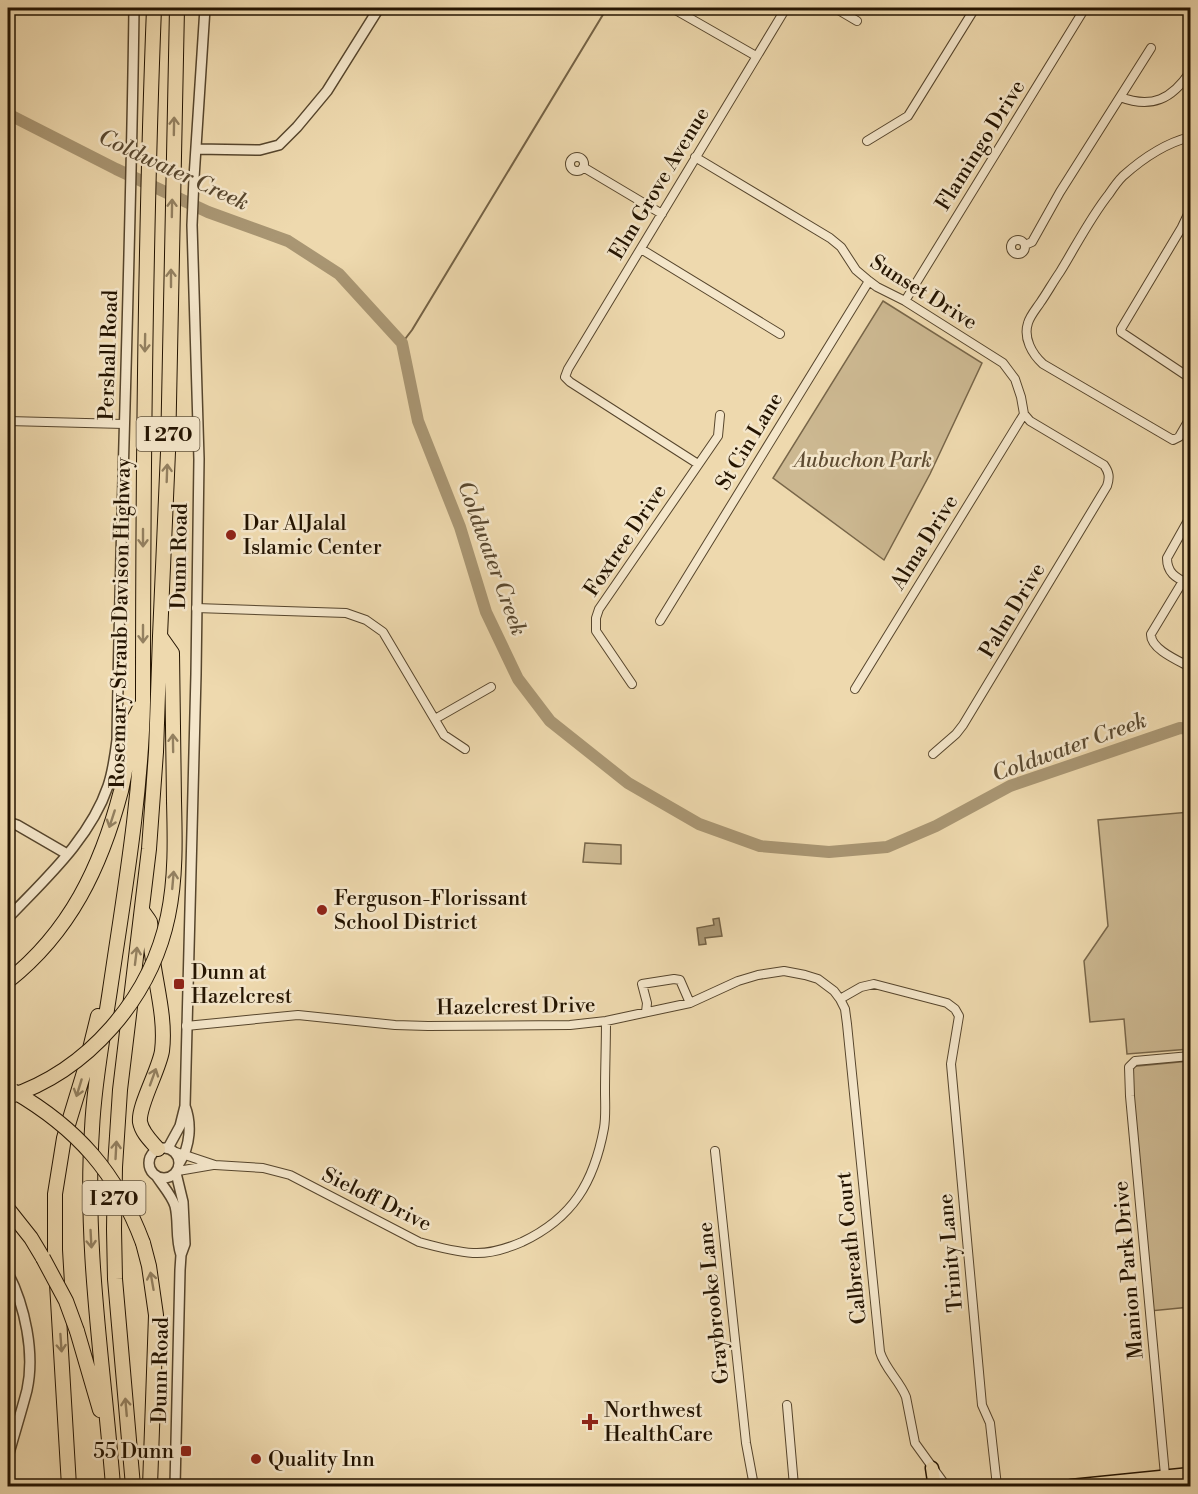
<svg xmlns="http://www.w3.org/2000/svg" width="1198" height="1494" viewBox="0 0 1198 1494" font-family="'Libre Bodoni',serif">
<rect width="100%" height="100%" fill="#eed9ae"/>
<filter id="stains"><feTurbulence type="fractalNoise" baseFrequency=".00333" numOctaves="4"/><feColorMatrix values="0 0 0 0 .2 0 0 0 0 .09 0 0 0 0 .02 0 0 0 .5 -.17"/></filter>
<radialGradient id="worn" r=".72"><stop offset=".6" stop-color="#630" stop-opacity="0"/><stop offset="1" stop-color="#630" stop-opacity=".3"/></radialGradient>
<path fill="#ccb891" stroke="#786649" stroke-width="1.5" d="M883 301 982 363 930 474 884 560 773 478Z
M1190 812V1049L1127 1054 1124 1019 1090 1022 1084 961 1108 926 1098 820Z
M585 843 621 845V864L583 862Z
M1190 1061V1307L1150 1311 1127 1067Z"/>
<path fill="#a99673" stroke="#746245" stroke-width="1.5" d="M719 918 722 936 705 938 706 944 699 945 697 928 714 925 713 919Z"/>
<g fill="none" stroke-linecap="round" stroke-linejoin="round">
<path stroke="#746245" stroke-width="2" d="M402 343 412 330 607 8"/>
<path stroke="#a99673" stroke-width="12" d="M8 114 116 169 208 212 288 241 339 274 402 343 418 421 460 527 486 612 518 679 550 721 628 783 699 824 760 846 829 852 887 847 936 826 1010 786 1180 728 1190 729"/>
<g stroke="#56452c" stroke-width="10">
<path id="minor" d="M672 8 756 56
M835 8 857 21
M1120 97C1152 109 1172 99 1190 72
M1190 137C1166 143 1142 159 1123 176 1118 181 1113 188 1109 194 1090 218 1076 246 1060 272 1053 282 1047 293 1040 303 1036 309 1030 316 1028 323 1023 338 1032 354 1043 364L1173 440 1179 437 1190 418
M867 141 908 116 975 8
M570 164a7 7 0 1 1 14 0a7 7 0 1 1-14 0Z
M695 157 830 238 841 247 856 270 869 281 877 287 905 301 1003 363 1015 379 1021 397 1024 414 1030 421 1104 465C1109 472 1110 477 1107 486L963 725 956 734 933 754
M583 167 662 214
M1182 227 1190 210
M1190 232 1182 227 1121 329V332L1190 378
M1011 247a7 7 0 1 1 14 0a7 7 0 1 1-14 0Z
M1025 245 1032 242 1060 192 1151 48
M641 249 780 334
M905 301 1085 8
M8 421 124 424
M698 464 570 382 565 377 568 369 786 8
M1190 517 1167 558C1167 574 1177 578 1190 585
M1183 581 1151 634C1150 649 1179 661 1190 667
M196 608 346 613 366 620 383 632 444 735 465 749
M660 621 869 281
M632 684 596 631V618L599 609 718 436 720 415
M855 689 1024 414
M435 719 491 687
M840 999 861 987 874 984 947 1003 955 1009 959 1016 951 1064 982 1405 990 1423 997 1486
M646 1012 647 1003 642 984 674 979 680 980 690 1003
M186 1026 298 1015 395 1025 428 1026 570 1025 606 1021 690 1003 738 981 758 975 784 971 805 975 818 979 834 991 840 999 845 1009 847 1024 880 1352C885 1369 900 1381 906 1397L915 1443 946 1486
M715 1151 746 1443 754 1486
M176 1152 215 1165 263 1168 290 1175 419 1242C437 1247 455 1252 473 1253 489 1254 508 1248 522 1242 573 1218 594 1182 604 1128 606 1116 605 1103 605 1091 605 1068 606 1045 606 1021
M178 1171 213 1165
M787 1405 794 1486
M1166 1486 1130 1096 1129 1067 1135 1061 1190 1056"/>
</g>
<g stroke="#56452c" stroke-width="12">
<path id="tertiary" d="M196 149 260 150 279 145 297 127 327 91 379 8
M8 822 17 825 67 854
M8 918C45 879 90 839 108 786 113 771 115 756 117 740 121 496 131 252 134 8
M149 1163a15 15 0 1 1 30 0a15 15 0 1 1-30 0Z
M168 1148 180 1126 185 1106 196 674 199 459 192 225 194 178 205 8
M180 1162C190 1146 192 1124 185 1106
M157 1177C163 1186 172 1196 175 1206 179 1222 175 1238 181 1255
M8 1273C25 1306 35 1353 27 1390 21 1413 14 1435 8 1457
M175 1486 180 1270 181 1255 185 1244 183 1202 176 1173"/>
</g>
<g stroke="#241401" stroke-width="15">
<path id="primary" d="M932 1468 934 1481 933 1486
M1071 1486 1190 1474"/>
</g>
<g stroke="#241401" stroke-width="16">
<path id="motorway" d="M160 636 172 653 174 801
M142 910C144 914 148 918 150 922 152 932 150 944 152 954 156 986 166 1019 162 1051 159 1070 138 1106 140 1122 142 1133 151 1141 158 1149
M8 981C70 932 101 867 121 791 124 777 127 761 129 746 130 739 130 731 132 723 134 718 138 712 140 707
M8 1209 31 1238 43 1258
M143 1243 149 1266 156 1315 150 1486
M77 1331 100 1410
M69 1486 55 1250V1194L64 1138 85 1069 98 1016
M113 1486C104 1368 84 1249 92 1129 94 1083 103 1037 110 990 124 894 141 799 143 702 143 471 145 239 154 8
M133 1486 115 1279 114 1229 115 1167 120 1090 149 849 156 752 160 636 168 452 177 8"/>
</g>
<use href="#minor" stroke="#f4e6ca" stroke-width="8"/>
<use href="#tertiary" stroke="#f4e6ca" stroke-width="9"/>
<use href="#primary" stroke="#eed9ae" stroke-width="12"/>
<use href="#motorway" stroke="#eed9ae" stroke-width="14"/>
<g stroke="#241401" stroke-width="16" stroke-linecap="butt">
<path id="motorway-bridge" d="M13 1091C77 1128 117 1173 143 1243
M8 1097C88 1071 151 998 168 916 176 878 175 839 174 801
M43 1258 66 1301 77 1331"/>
</g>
<use href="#motorway-bridge" stroke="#eed9ae" stroke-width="14"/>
</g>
<defs><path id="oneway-shaft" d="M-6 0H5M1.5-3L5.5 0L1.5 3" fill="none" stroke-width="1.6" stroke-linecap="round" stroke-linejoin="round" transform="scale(1.5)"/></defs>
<g stroke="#938060">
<use href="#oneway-shaft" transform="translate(174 126) rotate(-89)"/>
<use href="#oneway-shaft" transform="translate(172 208) rotate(-89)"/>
<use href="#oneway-shaft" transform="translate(171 278) rotate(-90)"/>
<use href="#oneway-shaft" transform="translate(145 343) rotate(91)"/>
<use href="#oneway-shaft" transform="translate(167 473) rotate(-88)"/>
<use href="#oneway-shaft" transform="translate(143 538) rotate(90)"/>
<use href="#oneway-shaft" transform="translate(143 634) rotate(90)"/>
<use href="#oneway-shaft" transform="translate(173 743) rotate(-91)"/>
<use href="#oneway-shaft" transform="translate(112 819) rotate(108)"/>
<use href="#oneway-shaft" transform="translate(173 880) rotate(-85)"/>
<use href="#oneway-shaft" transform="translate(136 956) rotate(-83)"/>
<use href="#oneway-shaft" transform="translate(153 1077) rotate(-70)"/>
<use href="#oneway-shaft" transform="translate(79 1088) rotate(107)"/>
<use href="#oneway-shaft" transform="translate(116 1150) rotate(-87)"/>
<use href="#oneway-shaft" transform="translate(91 1239) rotate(87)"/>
<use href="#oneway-shaft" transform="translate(152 1281) rotate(-100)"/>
<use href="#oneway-shaft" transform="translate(61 1343) rotate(86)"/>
<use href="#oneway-shaft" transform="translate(126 1407) rotate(-95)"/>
</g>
<g fill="#8f2418" stroke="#f4e6ca" stroke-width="2">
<circle cx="231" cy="535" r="6"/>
<circle cx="322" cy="910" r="6"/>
<rect x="173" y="978" width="12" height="12" rx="3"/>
<path d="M587 1413h6v6h6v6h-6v6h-6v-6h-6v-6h6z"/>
<rect x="180" y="1445" width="12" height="12" rx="3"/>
<circle cx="256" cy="1459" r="6"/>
</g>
<g text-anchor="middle" stroke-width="5" stroke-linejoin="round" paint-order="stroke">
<g fill="#f4e6ca" stroke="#62533d" stroke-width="1.5">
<rect x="136.5" y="417" width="63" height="34" rx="4.5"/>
<rect x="82.5" y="1181" width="63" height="34" rx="4.5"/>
</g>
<g font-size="20" font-weight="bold" fill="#241401">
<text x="168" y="441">I 270</text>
<text x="114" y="1205">I 270</text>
</g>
<g font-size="21" fill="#241401" stroke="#f4e6ca">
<text transform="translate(980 145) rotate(-58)" y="7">Flamingo Drive</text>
<text transform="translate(659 183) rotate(-59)" y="7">Elm Grove Avenue</text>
<text transform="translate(924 292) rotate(32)" y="7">Sunset Drive</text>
<text transform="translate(108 355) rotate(-88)" y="7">Pershall Road</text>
<text transform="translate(749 441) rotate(-59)" y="7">St Cin Lane</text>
<text transform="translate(625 540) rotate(-56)" y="7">Foxtree Drive</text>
<text transform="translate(924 542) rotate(-58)" y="7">Alma Drive</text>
<text transform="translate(179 556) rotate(-89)" y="7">Dunn Road</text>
<text transform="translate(1012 610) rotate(-59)" y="7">Palm Drive</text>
<text transform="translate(120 623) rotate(-89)" y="7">Rosemary Straub Davison Highway</text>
<text transform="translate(516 1006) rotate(-1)" y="7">Hazelcrest Drive</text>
<text transform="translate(377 1199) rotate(26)" y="7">Sieloff Drive</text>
<text transform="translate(851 1248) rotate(-96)" y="7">Calbreath Court</text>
<text transform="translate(950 1253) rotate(-95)" y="7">Trinity Lane</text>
<text transform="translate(1128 1270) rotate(-95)" y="7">Manion Park Drive</text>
<text transform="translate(713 1303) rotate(-96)" y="7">Graybrooke Lane</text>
<text transform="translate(160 1370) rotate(-89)" y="7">Dunn Road</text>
</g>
<g font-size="21" font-style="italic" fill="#5f4d33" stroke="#f4e6ca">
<text x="863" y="467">Aubuchon Park</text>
</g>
<g font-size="21" fill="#241401" stroke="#f4e6ca" text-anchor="start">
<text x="243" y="530">Dar AlJalal<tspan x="243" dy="24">Islamic Center</tspan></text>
<text x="334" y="905">Ferguson-Florissant<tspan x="334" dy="24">School District</tspan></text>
<text x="191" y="979">Dunn at<tspan x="191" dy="24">Hazelcrest</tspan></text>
<text x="604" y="1417">Northwest<tspan x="604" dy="24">HealthCare</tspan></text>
<text x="174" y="1458" text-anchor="end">55 Dunn</text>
<text x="268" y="1466">Quality Inn</text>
</g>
<g font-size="22" font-style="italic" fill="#59482f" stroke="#f4e6ca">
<text transform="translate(174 169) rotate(25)" y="8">Coldwater Creek</text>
<text transform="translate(493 558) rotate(70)" y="8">Coldwater Creek</text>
<text transform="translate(1069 746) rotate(-20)" y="8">Coldwater Creek</text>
</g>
</g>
<rect width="1198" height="1494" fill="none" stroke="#eed9ae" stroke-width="30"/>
<rect x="9" y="9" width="1180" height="1476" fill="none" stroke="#241401" stroke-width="3"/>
<rect x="15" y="15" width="1168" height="1464" fill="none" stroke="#241401" stroke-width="1.5"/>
<rect width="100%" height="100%" filter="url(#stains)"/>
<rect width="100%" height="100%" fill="url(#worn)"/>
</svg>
